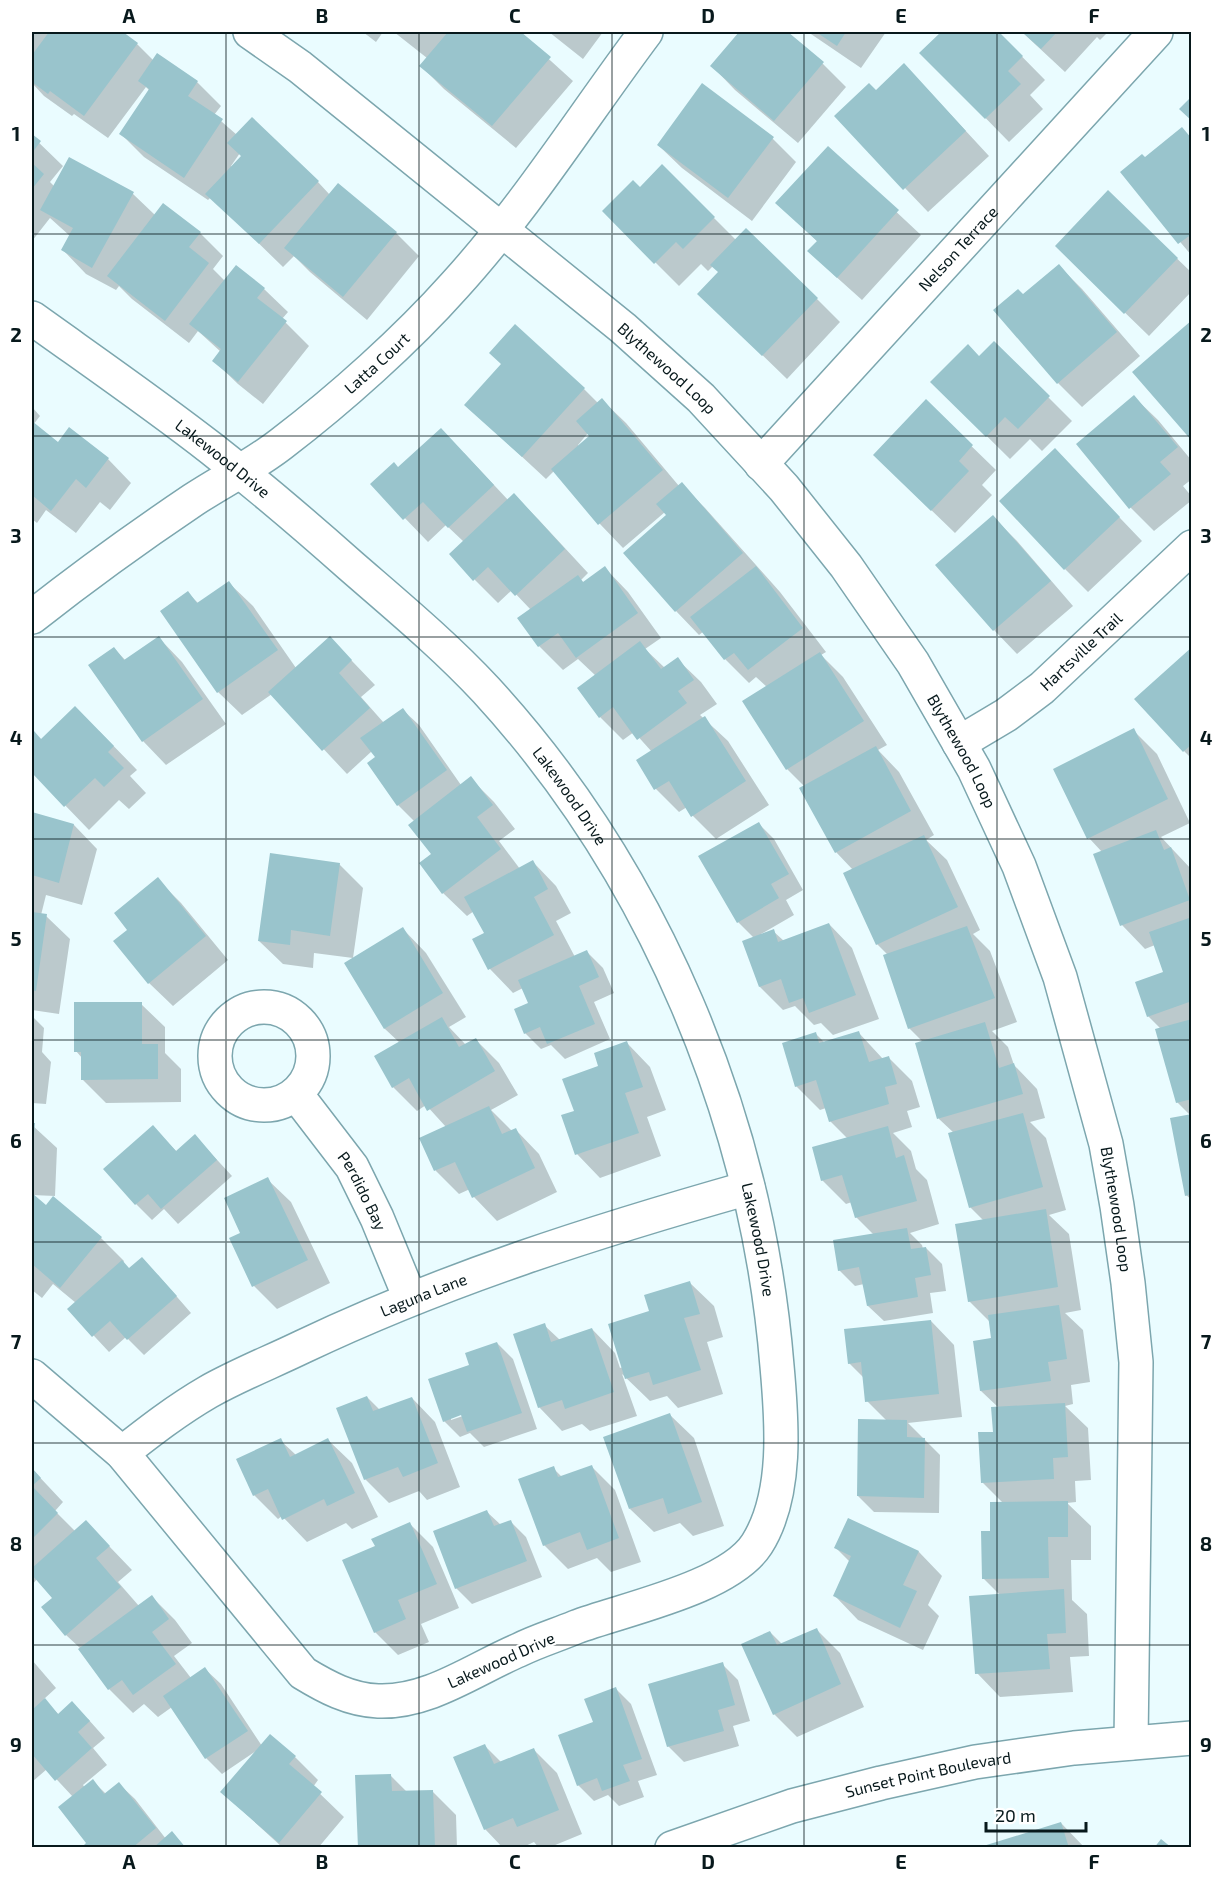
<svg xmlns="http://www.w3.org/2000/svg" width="1223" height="1879" viewBox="0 0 1223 1879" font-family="'Exo 2',sans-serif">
<rect width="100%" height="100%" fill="#eafcff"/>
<path fill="#0003" fill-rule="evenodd" d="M32 32H90L93 33 94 32H120L137 44 153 60 197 82 221 106 214 115 237 135 318 182 330 195 396 233 419 256 367 320 310 272 294 256 283 267 211 197 208 200 144 157 121 134 150 91 146 87 108 138 74 114 72 116 44 96 32 83ZM240 153 243 156 232 167 231 166Z
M363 32H383L376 42Z
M394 32H519L573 81 516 148 444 89 421 66 427 58Z
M549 32H603L583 59Z
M741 32H785L823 64 846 87 798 143 735 90 712 66Z
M808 32H886L861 68Z
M943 32H998L1045 80 1030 95 1043 109 1009 142 922 53Z
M1022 32H1108L1100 40 1097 37 1065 72Z
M927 89 989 156 928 212 837 117 876 92Z
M32 136 63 166 50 182 55 187 70 159 133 194 155 215 200 233 223 256 213 269 225 281 236 267 264 289 288 312 282 319 309 346 263 404 238 384 214 361 221 352 198 331 189 343 132 299 119 286 116 290 86 274 63 250 70 236 50 218 32 241Z
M772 138 796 162 752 221 682 168 658 145Z
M1192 139V256L1122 173 1145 159Z
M828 148 921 235 862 300 833 274 818 242 801 226Z
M662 166 736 240 817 299 840 322 787 379 723 317 720 273 713 266 708 271 701 264 679 286 604 211 640 189Z
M1108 192 1192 273V291L1149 336 1080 269Z
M1059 266 1082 289 1140 356 1082 407 1058 383 995 310 1023 296Z
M994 343 1072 421 1042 451 1030 439 1010 459 932 382 979 358Z
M584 389 598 403 602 400 626 423 679 486 681 484 705 508 780 592 826 652 821 655 843 677 887 745 878 750 899 772 934 835 926 840 947 860 980 930 973 934 990 951 1017 1022 992 1031 1008 1047 1014 1065 1037 1089 1045 1118 1030 1122 1046 1138 1066 1210 1049 1215 1069 1234 1081 1310 1065 1313 1083 1330 1090 1382 1071 1385 1073 1404 1065 1406 1088 1428 1091 1480 1075 1481 1076 1502 1067 1503 1091 1526V1560H1071L1072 1600 1087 1614 1089 1656 1070 1657 1073 1692 1000 1697 977 1673 1000 1595 983 1578 992 1532 1003 1503 983 1483 999 1408 981 1391 993 1340 990 1322 969 1301 984 1221 970 1207 954 1133 939 1119 917 1044 923 1042 909 1028 888 955 877 944 853 870 836 852 801 789 805 787 787 769 744 702 767 687 756 677 749 683 725 659 704 631 699 635 676 611 625 553 668 516 665 512 623 548 600 524 554 471 546 479 466 405ZM588 433 591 437 579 447 578 445Z
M1134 397 1158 420 1192 461V479L1183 486 1192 497V500L1154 531 1131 508 1078 445Z
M926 402 996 470 982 485 992 495 955 533 898 478Z
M32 407 40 416 33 425 58 444 70 429 108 459 131 483 110 510 100 502 76 533 46 510 37 523 32 519Z
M464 453 509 501 514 495 538 519 588 573 581 580 584 583 605 568 628 592 661 638 645 649 665 668 677 659 701 682 717 704 700 715 728 741 769 805 716 839 693 816 687 807 679 812 656 789 652 752 634 732 623 740 600 717 596 676 578 659 563 670 539 646 531 610 512 590 498 603 475 580 464 542 446 525 428 542 372 484 399 469Z
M1078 474 1142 541 1088 592 1065 569Z
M993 517 1017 541 1073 606 1017 654 994 630 938 565Z
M229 583 253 606 296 668 330 638 375 685 361 697 384 723 403 710 419 725 461 785 470 778 494 802 515 829 499 841 520 869 533 862 556 886 571 913 556 921 575 957 587 952 603 968 614 993 594 1002 610 1039 565 1059 551 1045 541 1049 525 1033 530 1004 523 988 513 993 490 969 474 940 486 933 474 911 467 916 443 893 421 864 433 855 415 822 398 805 369 764 377 758 372 751 347 774 272 694 242 715 218 692 188 593 199 604Z
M159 638 182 662 226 724 166 765 143 741 114 648 126 661Z
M1192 649V759L1184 751Z
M1133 730 1157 754 1190 823 1161 837 1192 870V1200L1186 1195 1191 1116 1177 1102 1161 1029 1148 1016 1165 973 1155 945 1145 949 1122 925 1102 852 1089 838Z
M99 731 137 770 130 776 146 793 129 809 119 800 89 830 32 771V735L34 733 42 740Z
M32 814 74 825 97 849 82 905 46 895 41 915 46 916 70 939 59 1014 32 1010Z
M759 824 774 839 803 890 786 900 794 915 761 934 762 935 773 931 784 941 829 924 852 948 879 1019 833 1035 821 1023 814 1025 795 1006 783 1010 760 987 754 938 738 922Z
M339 864 363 888 353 958 314 953 313 968 283 964 259 941Z
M157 879 181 903 228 960 173 1006 149 983 130 930Z
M403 929 426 953 466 1017 449 1027 466 1045 476 1040 499 1063 518 1095 491 1110 513 1132 516 1130 539 1154 557 1192 497 1221 474 1197 470 1189 459 1194 436 1171 421 1139 446 1127 426 1105 417 1111 393 1087 400 1043 385 1029 346 964Z
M141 1004 165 1027V1053L181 1069V1102L106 1103 82 1079V1058L76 1051Z
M32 1016 44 1028 42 1052 51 1062 46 1104 32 1103Z
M859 1033 883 1059 889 1058 912 1081 920 1107 907 1111 912 1127 893 1133 911 1151 916 1169 927 1180 939 1224 910 1233 922 1245 923 1249 926 1248 942 1264 946 1291 930 1293 933 1313 884 1321 868 1306 864 1284 855 1286 839 1270 874 1235 856 1217 852 1202 846 1204 822 1180 848 1139 830 1121 826 1108 820 1110 796 1086 816 1034 825 1043Z
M627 1043 650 1067 666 1110 647 1117 661 1156 600 1178 577 1154 576 1112 600 1067Z
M32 1125 57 1148 55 1196 32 1195Z
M153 1127 177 1152 195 1136 232 1176 178 1224 164 1209 152 1220 136 1204Z
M267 1179 291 1202 330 1283 277 1309 254 1286 242 1234Z
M32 1195 47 1207 101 1238 124 1261 123 1263 130 1270 158 1275 191 1313 144 1355 126 1337 109 1352 69 1309 76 1303 53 1284 42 1298 32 1290Z
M690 1283 714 1306 723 1337 707 1342 723 1394 678 1408 667 1396 650 1401 622 1374 637 1416 590 1431 582 1424 562 1431 539 1407 544 1325 560 1340 592 1329 615 1353 620 1368 623 1367 651 1312Z
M931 1321 954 1345 962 1417 908 1423 940 1455 939 1513 874 1512 858 1496 887 1421 867 1401 864 1378 849 1363Z
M497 1343 513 1359 537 1429 484 1447 470 1433 460 1437 444 1421ZM468 1411 469 1414 451 1420V1417Z
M367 1397 380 1410 412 1398 435 1422 460 1487 427 1500 419 1491 389 1503 365 1479Z
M670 1415 694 1438 724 1526 693 1536 680 1523 654 1532 630 1509Z
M280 1440 296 1455 328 1440 352 1463 378 1517 352 1529 346 1523 307 1542 282 1516 278 1519 254 1495Z
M592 1467 615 1490 641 1562 611 1572 597 1558 568 1569 544 1545 553 1468 562 1477Z
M32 1469 63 1502 55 1511 75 1531 86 1522 132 1570 118 1582 139 1606 152 1597 175 1620 192 1643 174 1656 191 1678 205 1669 221 1684 262 1746 295 1757 318 1780 313 1787 344 1817 318 1848H283L222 1792 256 1751 222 1774 206 1758 172 1707 158 1717 144 1704 133 1713 109 1689 80 1648 66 1635 54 1598 37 1579 32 1585Z
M487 1512 501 1525 511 1522 526 1537 542 1577 472 1604 456 1588Z
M849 1520 919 1552 942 1576 928 1605 939 1616 923 1650 858 1620 835 1596 850 1562 836 1548Z
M410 1524 433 1547 459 1608 421 1624 429 1642 398 1655 375 1632 377 1547Z
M816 1629 840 1653 864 1707 797 1737 774 1714 770 1632 782 1644Z
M32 1660 56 1688 44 1699 59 1715 88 1719 105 1738 93 1748 107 1765 83 1785 85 1788 93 1781 106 1794 119 1784 135 1799 166 1839 172 1833 186 1848H83L88 1843 73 1797 47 1769 32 1782Z
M722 1664 738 1680 750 1721 733 1726 739 1746 684 1762 668 1746Z
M615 1688 631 1704 657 1775 638 1781 644 1797 619 1806 608 1795 594 1801 578 1785 595 1723Z
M485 1746 502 1763 534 1750 557 1773 582 1834 548 1848H539L534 1842 521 1848H503L485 1829Z
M391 1776 407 1792 432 1791 456 1815 457 1848H359Z
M1061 1823 1085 1848H983Z"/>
<path fill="#99c4cc" d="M49 32H123L138 43 84 116 50 91 48 94 32 82V55Z
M448 32H521L551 57 492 126 419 66Z
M739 32H788L824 62 774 121 710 66Z
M816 32H846L837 46Z
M941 32H999L1023 56 1008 71 1021 84 985 119 919 53Z
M1022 32H1057L1041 49Z
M157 53 198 81 188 96 223 119 184 178 119 134 149 89 138 81Z
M904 63 966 131 903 190 834 116 869 83 876 90Z
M702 83 774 137 728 198 657 145Z
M1192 96V121L1179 109Z
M252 117 319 181 259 244 205 194 241 156 227 143Z
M1182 127 1192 139V234L1178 244 1120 172 1142 154 1145 157Z
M32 134 41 141 32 153Z
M828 146 899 210 837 278 807 251 817 241 775 203Z
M69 157 134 192 92 268 61 250 73 228 40 210Z
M32 163 44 174 32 189Z
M662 164 715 217 683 249 676 242 654 264 602 211 633 180 640 187Z
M338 183 397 232 343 297 284 248Z
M1108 190 1178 258 1124 314 1055 246Z
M163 203 201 232 189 247 209 263 165 321 107 276Z
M746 228 818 298 762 356 697 294 718 272 710 265Z
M1059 264 1117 332 1057 384 993 310 1018 289 1023 294Z
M236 265 265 288 257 298 287 321 238 382 212 361 221 349 189 324Z
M1192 320V441L1132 372Z
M515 324 585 388 522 457 464 405 501 364 489 353Z
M994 341 1050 396 1018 429 1005 417 986 437 930 382 968 344 979 356Z
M1134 395 1178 447 1160 462 1171 474 1129 509 1076 444Z
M602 398 663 470 598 525 551 469 589 436 576 421Z
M926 399 973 445 959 461 969 471 931 511 873 455Z
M32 421 58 442 69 427 109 458 86 488 76 479 51 511 32 495Z
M441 428 494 485 448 528 423 502 403 520 370 484 394 462 398 467Z
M1055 448 1120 517 1064 570 999 501Z
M682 482 743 553 675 612 623 553 666 515 656 504Z
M514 493 565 549 515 596 488 567 473 581 449 554Z
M993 515 1051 581 993 631 935 565Z
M605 566 638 613 576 658 558 633 538 647 517 618 578 575 583 582Z
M756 566 803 628 748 670 734 653 724 660 690 617Z
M229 581 278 650 217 693 160 611 188 591 197 603Z
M159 636 203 699 142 742 88 665 114 647 124 660Z
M330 636 352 660 339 673 370 708 322 751 268 692Z
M640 641 661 669 678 657 694 680 678 691 687 703 637 740 613 707 599 718 577 688Z
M1192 647V744L1183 752 1134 699Z
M820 652 864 721 786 770 742 701Z
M75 706 114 746 108 752 124 768 104 787 95 778 64 807 32 773V733L34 731 41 739Z
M403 708 447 770 397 806 367 763 375 757 360 738Z
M705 716 746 781 691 817 669 781 654 790 636 760Z
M1134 728 1168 799 1087 839 1053 769Z
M876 746 911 811 835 853 799 788Z
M471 776 493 805 477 817 501 849 442 894 419 863 431 854 408 825Z
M32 812 74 824 59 883 32 875Z
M759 822 789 874 771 884 779 898 737 923 698 856Z
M1156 830 1164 850 1171 847 1190 900 1120 926 1093 854Z
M924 835 958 907 876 945 843 873Z
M270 853 340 863 330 936 291 930 290 945 258 941Z
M533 860 548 889 534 897 554 935 488 970 472 939 484 933 464 897Z
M158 877 206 936 148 984 113 941 127 930 114 913Z
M32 912 47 914 36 991 32 990Z
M1192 917V1001L1147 1017 1135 982 1163 972 1149 932Z
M829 923 856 995 809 1013 803 998 789 1003 781 979 759 987 742 941 774 929 778 942Z
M967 926 995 998 908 1029 883 955Z
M403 927 443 993 384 1029 344 963Z
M587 950 599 977 579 986 595 1024 547 1044 540 1027 524 1034 514 1009 528 1003 518 980Z
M74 1002H142V1044H158V1079L81 1080V1052H74Z
M442 1017 459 1047 476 1038 495 1071 427 1111 409 1078 392 1088 374 1056Z
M1192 1019V1099L1176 1103 1155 1029Z
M985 1022 999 1068 1014 1063 1023 1094 937 1119 915 1043Z
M859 1031 869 1062 889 1056 897 1084 885 1087 889 1104 829 1122 816 1080 795 1087 782 1043 816 1032 819 1043Z
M627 1041 643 1087 625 1093 639 1133 575 1155 561 1115 574 1111 562 1079 598 1066 594 1053Z
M489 1106 502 1134 516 1128 535 1168 472 1198 455 1162 434 1171 419 1138Z
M1023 1113 1043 1187 969 1208 948 1133Z
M1192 1114V1194L1185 1196 1170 1118Z
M32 1123H35L33 1146H32Z
M153 1125 176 1151 195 1134 217 1160 161 1209 148 1194 135 1205 103 1169Z
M888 1126 896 1158 904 1155 917 1201 855 1218 842 1175 821 1181 812 1147Z
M268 1177 308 1260 252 1287 229 1238 240 1233 224 1198Z
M32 1193 46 1205 53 1196 102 1237 60 1288 32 1264Z
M1046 1209 1058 1287 968 1302 955 1224Z
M907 1228 911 1249 926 1247 931 1275 915 1278 918 1297 867 1306 859 1267 838 1271 833 1240Z
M142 1257 177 1296 127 1340 110 1321 92 1337 67 1309 122 1260 129 1268Z
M690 1281 700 1314 684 1318 701 1370 653 1385 649 1372 625 1379 608 1324 649 1311 644 1295Z
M1059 1305 1067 1359 1048 1362 1051 1381 980 1391 973 1341 991 1338 988 1315Z
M931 1320 939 1394 865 1402 861 1362 848 1364 844 1329Z
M545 1323 551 1342 592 1328 614 1392 565 1409 562 1400 538 1408 513 1334Z
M497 1342 522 1413 467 1432 461 1415 443 1422 428 1379 469 1365 465 1353Z
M367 1396 373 1411 412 1397 438 1463 403 1477 398 1467 364 1480 336 1408Z
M1065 1403 1068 1457 1053 1458 1054 1479 981 1483 978 1432H993L991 1407Z
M670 1413 702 1502 668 1514 663 1498 629 1509 603 1437Z
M858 1419 907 1420V1437L925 1438 924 1498 857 1496Z
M281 1438 290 1457 328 1438 355 1493 327 1506 324 1499 282 1520 268 1489 253 1496 236 1459Z
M592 1465 619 1538 587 1550 580 1532 543 1546 518 1479 554 1466 558 1477Z
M32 1468 41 1478 32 1486 58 1513 32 1539Z
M1068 1501V1537H1048L1049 1578 982 1579 981 1531H990V1502Z
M487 1510 494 1526 511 1520 527 1561 455 1589 433 1531Z
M848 1518 919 1551 903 1585 917 1591 900 1628 833 1596 851 1556 834 1548Z
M86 1520 110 1546 96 1558 121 1587 65 1636 41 1607 52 1598 32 1575V1568Z
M410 1522 437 1584 398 1600 406 1619 374 1633 342 1560 375 1546 371 1539Z
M1064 1589 1066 1633 1047 1634 1050 1669 975 1674 969 1596Z
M152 1595 169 1619 152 1632 176 1664 133 1695 122 1680 108 1690 78 1649Z
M817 1628 841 1684 773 1715 741 1644 770 1631 777 1645Z
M723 1662 735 1705 718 1710 724 1731 667 1747 648 1684Z
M205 1667 248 1731 205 1759 163 1696Z
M616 1687 642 1759 623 1765 630 1781 602 1791 597 1778 577 1786 558 1735 593 1722 584 1699Z
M45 1698 58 1714 72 1701 90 1721 78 1732 92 1748 55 1781 32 1754V1710Z
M270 1734 296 1756 289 1764 322 1792 279 1843 220 1792Z
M485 1744 494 1764 534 1748 559 1810 517 1827 513 1818 484 1830 453 1757Z
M391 1774 392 1791 433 1790 435 1848H358L355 1775Z
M93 1779 104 1794 119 1782 156 1828 132 1848H81L86 1843 58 1807Z
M1061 1822 1069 1848H980V1847Z
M172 1831 186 1848H153Z
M1161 1839 1172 1848H1154Z"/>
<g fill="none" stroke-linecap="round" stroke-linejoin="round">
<g stroke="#7ca6ae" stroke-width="36">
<g id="street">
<path id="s1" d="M250 32 300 67 623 328 701 398 784 488 846 566 913 663 974 769 1019 866 1060 977 1106 1144 1117 1206 1128 1283 1136 1362 1131 1743"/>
<path id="s2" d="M32 318C92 361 153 403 212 449 259 486 306 526 351 566 397 606 444 645 486 690 654 873 757 1119 777 1366 782 1421 788 1495 757 1544 729 1588 624 1609 576 1627 557 1635 537 1641 519 1650 474 1669 429 1703 378 1701 350 1700 326 1687 303 1673L122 1453 32 1376"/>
<path id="s3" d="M761 464 1156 32"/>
<path id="s4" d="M32 617C84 576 138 537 193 500 222 481 254 465 281 444 340 399 406 340 455 285 526 207 583 116 646 32"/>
<path id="s5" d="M959 743 1006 715 1042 688 1192 547"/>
<circle cx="264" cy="1056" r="49"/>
<path id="s6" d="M296 1094 352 1167 377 1218 410 1298"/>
<path id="s7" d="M122 1453C150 1431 177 1410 208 1392 238 1375 271 1362 302 1347 445 1279 596 1231 748 1188"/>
</g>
</g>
<g stroke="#7ca6ae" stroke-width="36">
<g id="secondary">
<path id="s8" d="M672 1848 792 1806 881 1783 975 1762 1074 1748 1192 1738"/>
</g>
</g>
<use href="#street" stroke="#fff" stroke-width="33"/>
<use href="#secondary" stroke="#fff" stroke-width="33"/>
</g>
<path fill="none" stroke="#08191c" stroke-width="1.5" stroke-opacity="0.55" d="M226 32V1848M419 32V1848M612 32V1848M804 32V1848M997 32V1848M32 234H1192M32 436H1192M32 637H1192M32 839H1192M32 1040H1192M32 1242H1192M32 1443H1192M32 1645H1192"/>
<g text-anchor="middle" stroke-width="4.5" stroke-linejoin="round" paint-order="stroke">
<g font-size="16" fill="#08191c" stroke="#fff">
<text dy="6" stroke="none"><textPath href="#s3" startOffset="292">Nelson Terrace</textPath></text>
<text dy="6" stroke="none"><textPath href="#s4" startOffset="429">Latta Court</textPath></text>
<text dy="6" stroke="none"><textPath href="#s1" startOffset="536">Blythewood Loop</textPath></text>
<text dy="6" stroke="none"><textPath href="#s2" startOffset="237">Lakewood Drive</textPath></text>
<text dy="6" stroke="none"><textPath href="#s5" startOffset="153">Hartsville Trail</textPath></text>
<text dy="6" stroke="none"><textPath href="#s1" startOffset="1022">Blythewood Loop</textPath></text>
<text dy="6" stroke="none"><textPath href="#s2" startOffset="723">Lakewood Drive</textPath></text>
<text dy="6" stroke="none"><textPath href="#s6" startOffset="118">Perdido Bay</textPath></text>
<text dy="6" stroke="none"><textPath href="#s1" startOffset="1508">Blythewood Loop</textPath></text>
<text dy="6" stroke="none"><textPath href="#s2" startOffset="1209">Lakewood Drive</textPath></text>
<text dy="6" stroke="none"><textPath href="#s7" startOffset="342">Laguna Lane</textPath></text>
<text transform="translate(501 1660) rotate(-24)" y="6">Lakewood Drive</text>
<text dy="6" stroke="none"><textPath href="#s8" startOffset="267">Sunset Point Boulevard</textPath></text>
</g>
</g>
<rect width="1223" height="1879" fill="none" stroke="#ffffff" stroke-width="66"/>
<path d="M986 1822v9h100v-9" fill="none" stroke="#08191c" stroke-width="3"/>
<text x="995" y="1822" font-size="18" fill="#08191c" stroke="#ffffff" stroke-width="4.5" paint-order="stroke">20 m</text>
<rect x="33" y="33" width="1157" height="1813" fill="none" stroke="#08191c" stroke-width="2"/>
<g font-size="20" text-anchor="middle" font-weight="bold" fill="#08191c">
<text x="129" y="23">A</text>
<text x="322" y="23">B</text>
<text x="515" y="23">C</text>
<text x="708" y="23">D</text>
<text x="901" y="23">E</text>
<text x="1094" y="23">F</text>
<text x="16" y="141">1</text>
<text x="1206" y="141">1</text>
<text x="16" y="342">2</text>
<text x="1206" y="342">2</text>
<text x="16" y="543">3</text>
<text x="1206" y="543">3</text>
<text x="16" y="745">4</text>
<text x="1206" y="745">4</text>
<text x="16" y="946">5</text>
<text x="1206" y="946">5</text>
<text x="16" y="1148">6</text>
<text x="1206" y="1148">6</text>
<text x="16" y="1349">7</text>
<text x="1206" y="1349">7</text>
<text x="16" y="1551">8</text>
<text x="1206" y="1551">8</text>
<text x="16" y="1752">9</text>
<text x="1206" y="1752">9</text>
<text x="129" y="1869">A</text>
<text x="322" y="1869">B</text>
<text x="515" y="1869">C</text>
<text x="708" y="1869">D</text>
<text x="901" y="1869">E</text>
<text x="1094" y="1869">F</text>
</g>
</svg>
